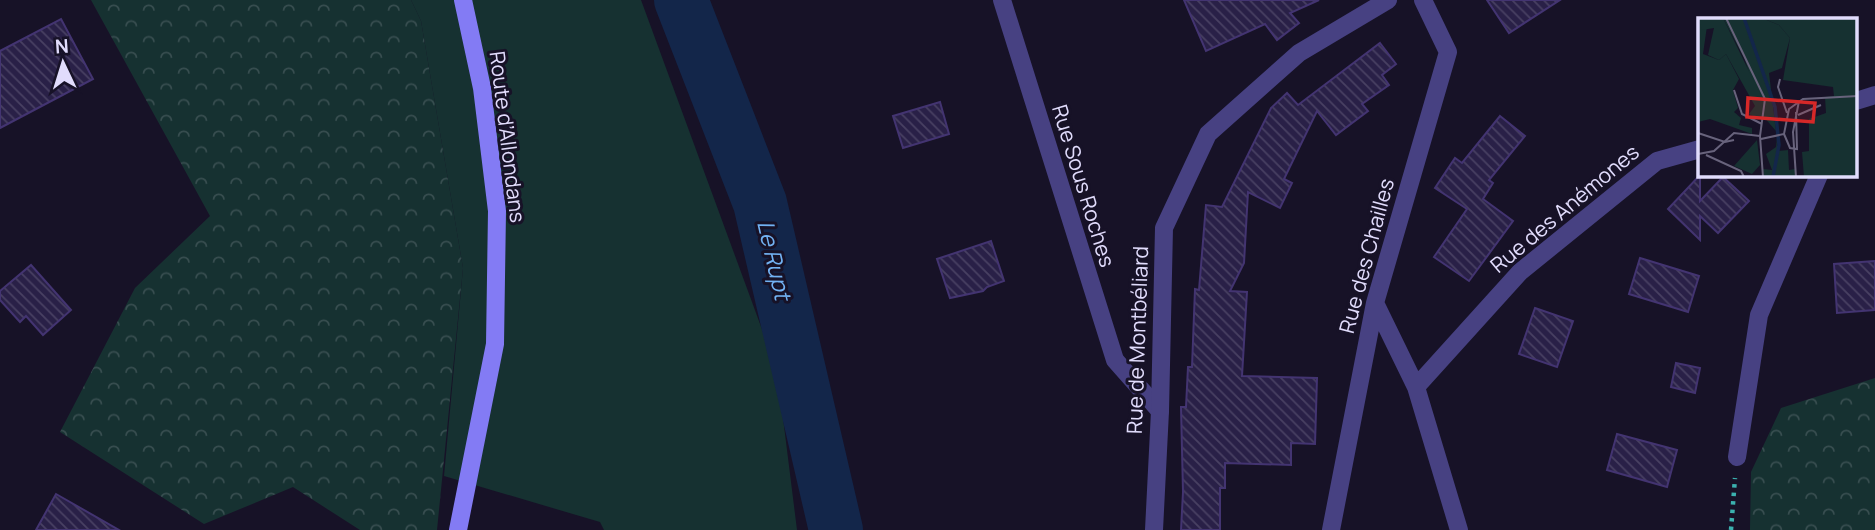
<svg xmlns="http://www.w3.org/2000/svg" width="1875" height="530" viewBox="0 0 1875 530" font-family="Manrope,sans-serif">
<defs>
<pattern id="forest-crowns" width="20" height="18" patternUnits="userSpaceOnUse" patternTransform="scale(1.75)"><rect width="20" height="18" fill="#163131"/><path d="M2 6a3 3 0 1 1 6 0M12 15a3 3 0 1 1 6 0" fill="none" stroke="#384e50"/></pattern>
<pattern id="building-back-hatch" width="6" height="6" patternUnits="userSpaceOnUse" patternTransform="scale(1.75)"><rect width="6" height="6" fill="#292047"/><path d="M-1 5l2 2M0 0l6 6M5-1l2 2" fill="none" stroke="#484062"/></pattern>
</defs>
<rect width="100%" height="100%" fill="#171227"/>
<path fill="#163131" d="M411 0H641L777 370 797 530H604L600 522 444 476 463 268 421 21Z"/>
<path fill="url(#forest-crowns)" d="M91 0H411L421 21 463 268 437 530H360L293 487 204 524 60 432 135 288 210 216Z
M1875 378V530H1750L1751 472 1781 408Z"/>
<g fill="none" stroke-linecap="round" stroke-linejoin="round">
<path stroke="#13264a" stroke-width="54" d="M681 0 760 203 836 530"/>
</g>
<path fill="url(#building-back-hatch)" stroke="#433471" stroke-width="2" d="M1184 0H1319L1290 13 1299 23 1277 40 1265 24 1206 51Z
M1487 0H1560L1509 33Z
M61 19 93 79 0 128V51Z
M1380 43 1396 64 1382 75 1389 85 1362 104 1368 111 1336 135 1317 111 1284 179 1292 183 1280 208 1248 192 1244 263 1230 291 1247 292 1242 376 1317 378 1315 444 1291 443V465L1225 463V488H1220V530H1181L1183 492 1181 407H1186L1188 367H1192L1195 289 1199 290 1206 205 1222 207 1271 108 1287 93 1298 105Z
M940 102 949 134 903 148 893 116Z
M1500 116 1525 136 1489 180 1493 183 1483 199 1513 221 1469 281 1434 257 1467 209 1435 188 1455 158 1462 163Z
M1700 175V201L1723 177 1749 201 1718 233 1700 216V240L1668 209Z
M991 241 1004 281 987 287 983 291 950 298 937 259Z
M1640 258 1699 276 1688 312 1629 294Z
M1875 261V310L1837 313 1834 264Z
M31 265 71 310 43 335 26 316 20 322 0 300V291Z
M1535 308 1573 321 1557 367 1519 354Z
M1676 363 1700 368 1695 393 1671 387Z
M1617 434 1677 450 1667 487 1607 470Z
M56 494 119 530H36Z"/>
<g fill="none" stroke-linecap="round" stroke-linejoin="round">
<path stroke="#3bb1af" stroke-width="4.5" stroke-dasharray="3.5 5" stroke-linecap="butt" d="M1731 530 1735 478"/>
<path stroke="#474182" stroke-width="18" d="M1002 0 1115 360 1160 411
M1856 101 1875 95
M1375 303 1416 387 1459 530
M1416 387 1520 272 1657 161 1700 149
M1737 457 1759 315 1819 175
M1331 530 1375 303 1448 52 1423 0"/>
<path stroke="#474182" stroke-width="18" d="M1154 530 1160 411 1164 228 1208 134 1299 53 1388 0"/>
<path stroke="#837bf4" stroke-width="18" d="M458 530 495 344 497 211 482 88 463 0"/>
</g>
<g text-anchor="middle" stroke-width="6" stroke-linejoin="round" paint-order="stroke">
<g font-size="21" fill="#e1dcfc" stroke="#171227">
<text transform="translate(507 137) rotate(83)" y="7">Route d’Allondans</text>
<text transform="translate(1083 186) rotate(73)" y="7">Rue Sous Roches</text>
<text transform="translate(1565 209) rotate(-40)" y="7">Rue des Anémones</text>
<text transform="translate(1367 256) rotate(-75)" y="7">Rue des Chailles</text>
<text transform="translate(1138 340) rotate(-88)" y="7">Rue de Montbéliard</text>
</g>
<g font-size="23" font-style="italic" fill="#72b2f3" stroke="#171227">
<text transform="translate(774 260) rotate(77)" y="8">Le Rupt</text>
</g>
</g>
<g transform="translate(1698 18)">
<rect width="159" height="159" fill="#171227"/>
<path d="M25 0H64L81 7 92 20 84 50 71 55 78 113 65 98 47 42ZM0 5 9 8 5 36 21 42 28 36 41 61 35 72 40 90 36 94 43 100 41 107 54 110V116L12 101 0 104ZM79 120V133L90 132 91 152 97 151V159H66L65 151 74 152 68 136 78 129Z" fill="#163131"/>
<path d="M0 0H25L65 82 64 102 51 96 57 88 28 36 21 42 10 37 16 10 4 12ZM64 0H159V159H106L104 134 111 133V101L128 95 127 79 136 78 135 69 85 62 92 20 81 7ZM59 122 62 147 54 156 36 148Z" fill="#163131"/>
<path fill="none" stroke="#13264a" stroke-width="3.5" d="M46 0 77 89 81 127 75 159"/>
<path fill="none" stroke="#68637c" stroke-width="2" d="M28 0 67 81 62 118 65 159M82 61 80 69 89 95M36 72 44 96 64 106M100 97 123 87M0 115 27 124 36 122M86 116 92 130 99 131 98 94M63 121 86 116 91 91 105 81 160 78M0 136 16 133 36 115 62 118M8 137 43 153 46 159M98 159 95 114 101 83"/>
<path fill="#d62828" fill-opacity="0.15" stroke="#d62828" stroke-width="3.5" d="M50 80 117 85 115 104 49 99Z"/>
<rect width="159" height="159" fill="none" stroke="#e1dcfc" stroke-width="3.5"/>
</g>
<g transform="translate(63 63) rotate(356)" stroke="#171227" stroke-width="5" paint-order="stroke">
<path d="M0-5L12 26L0 18L-12 26Z" fill="#e1dcfc"/>
<text y="-10" font-size="19" font-weight="bold" text-anchor="middle" fill="#e1dcfc">N</text>
</g>
</svg>
